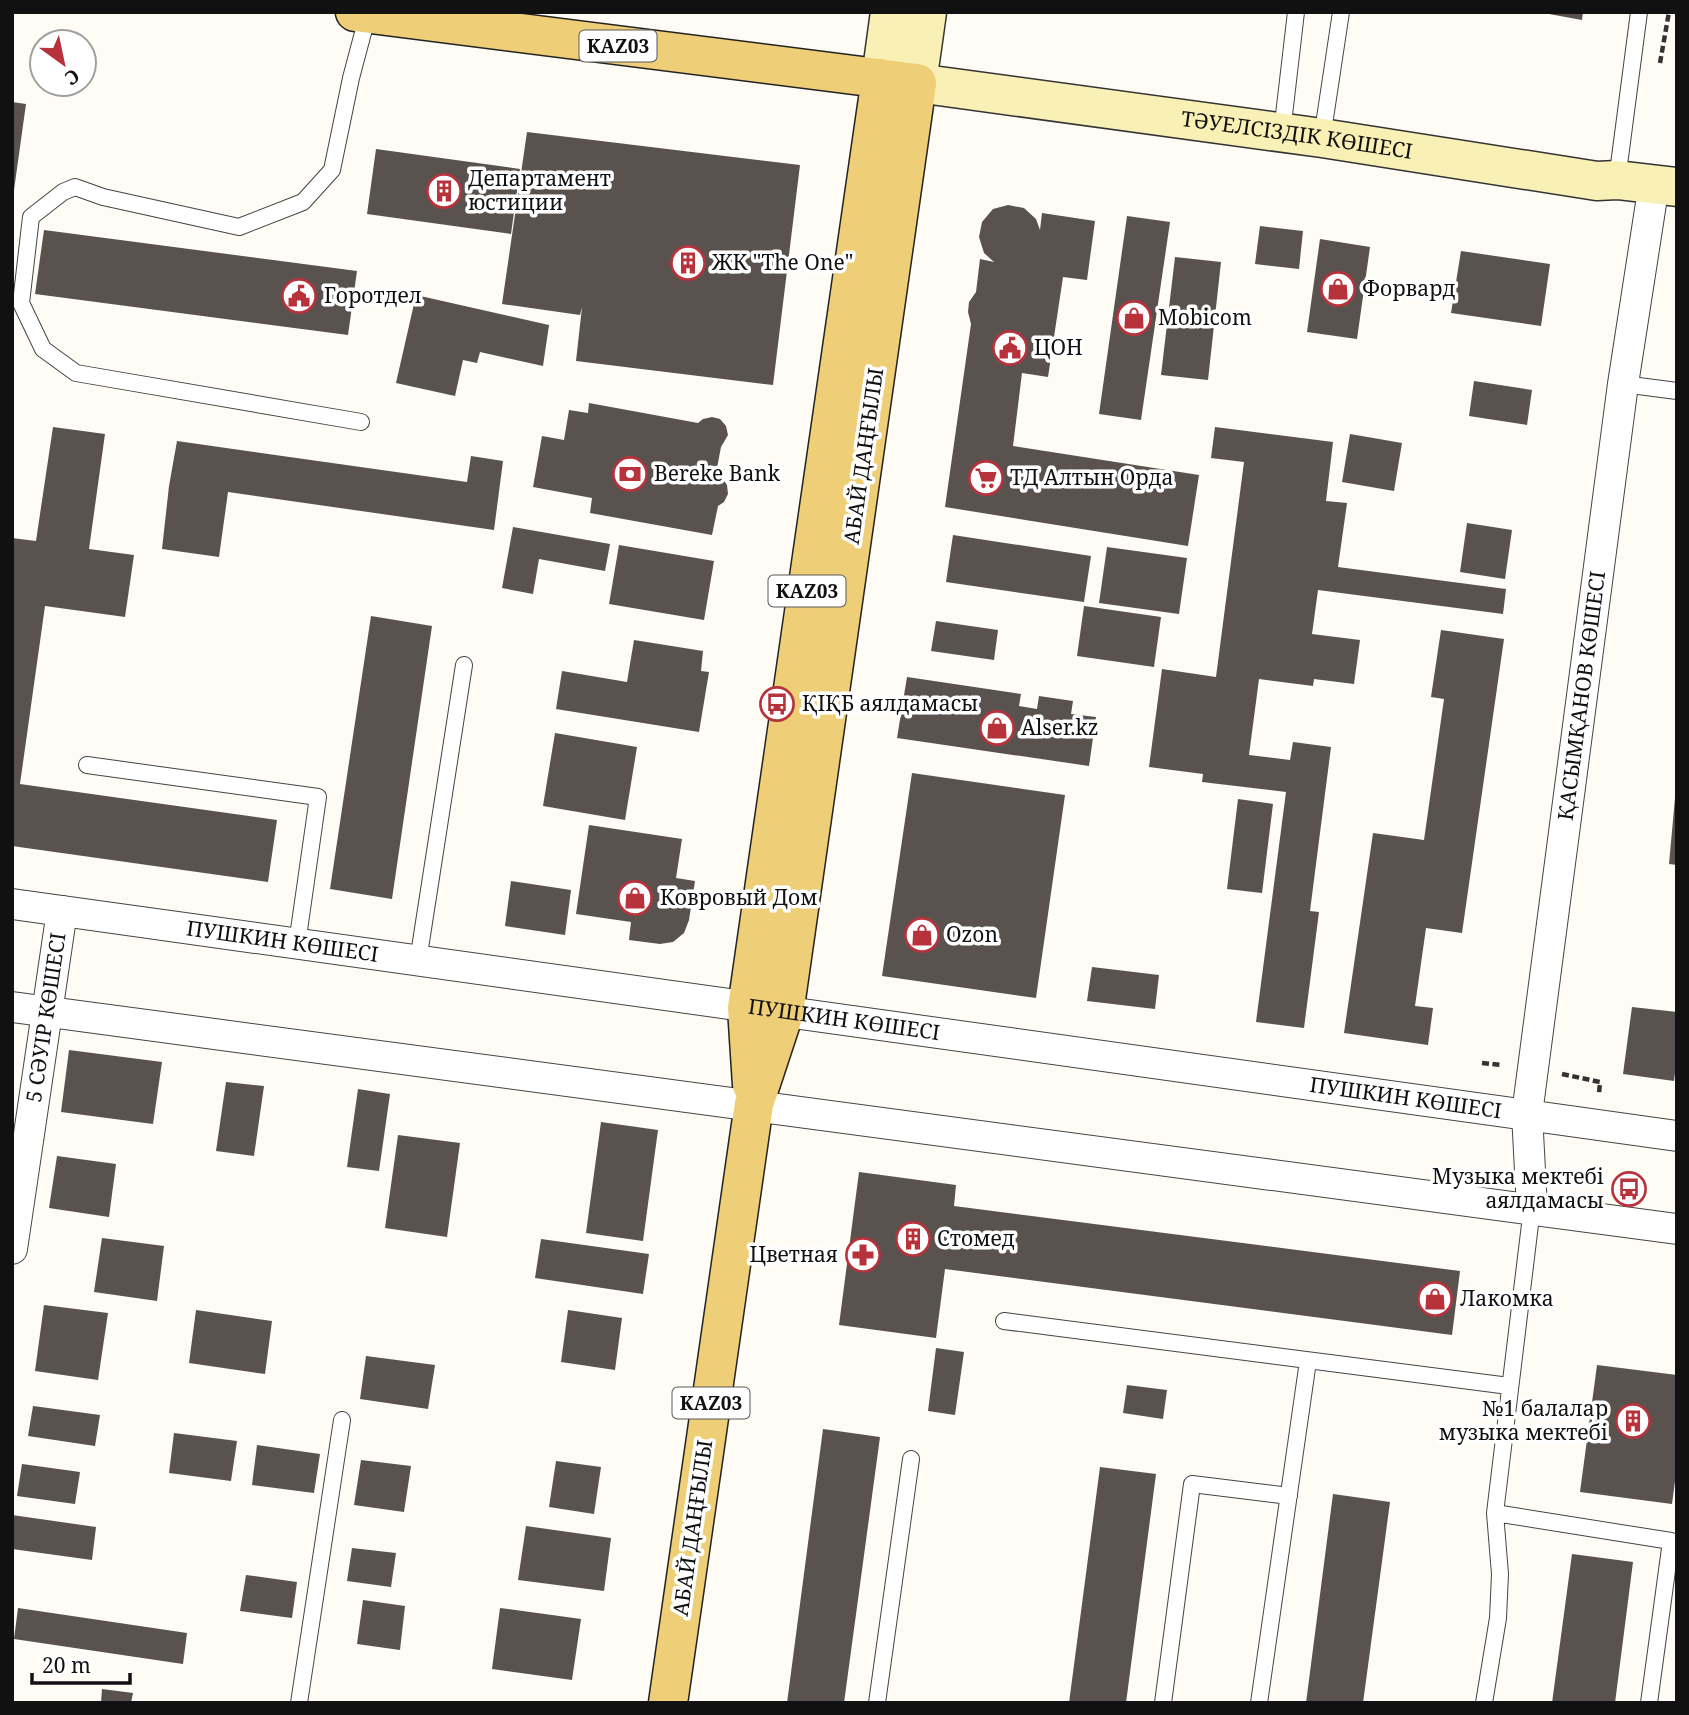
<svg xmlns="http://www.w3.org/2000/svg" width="1689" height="1715" viewBox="0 0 1689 1715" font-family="'Noto Serif',serif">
<rect width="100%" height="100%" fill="#fefcf5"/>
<path fill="#59524e" d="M1538 12H1583L1582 20Z
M12 102 26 104 14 190H12Z
M527 132 800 165 773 385 576 361 582 307 580 315 502 304Z
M376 149 520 169 511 234 367 214Z
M1008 205 1024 208 1036 219 1040 230 1042 213 1095 221 1087 280 1063 277 1048 377 1022 373 1013 446 1199 475 1188 546 945 507 971 324 968 312 969 302 976 292 980 259 994 262 984 253 979 237 982 222 993 209Z
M1127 216 1170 222 1141 420 1099 414Z
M1260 226 1303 231 1299 269 1255 264Z
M44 230 357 271 348 335 35 294Z
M1320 239 1370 247 1357 339 1307 332Z
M1461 251 1550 264 1541 326 1451 313Z
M1175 257 1221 262 1208 380 1161 375Z
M416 295 549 325 543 366 480 352 477 363 463 360 455 396 396 383Z
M1474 381 1532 390 1527 425 1469 416Z
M589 403 698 423 703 419 712 417 720 419 726 426 728 435 721 447 717 468 725 469 723 479 727 485 728 494 724 502 718 506 712 535 590 513 592 498 533 487 542 436 564 440 569 410 588 413Z
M53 427 105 434 89 549 134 555 125 617 45 606 20 784 277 820 268 882 12 846V538L36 541Z
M1215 427 1333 442 1326 501 1347 503 1338 567 1506 589 1503 614 1318 590 1312 634 1360 640 1354 684 1314 679 1313 686 1259 679 1249 755 1290 760 1293 742 1331 747 1310 911 1319 912 1304 1028 1256 1022 1286 792 1202 782 1203 774 1149 767 1162 669 1216 677 1244 462 1211 458Z
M1350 434 1402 443 1394 491 1342 482Z
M177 441 467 482 471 456 503 461 494 530 228 492 219 557 162 549 169 486Z
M1467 523 1512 530 1505 579 1460 572Z
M513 527 610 544 605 571 539 559 533 594 502 588Z
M953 535 1091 556 1084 602 946 582Z
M619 545 714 561 704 620 609 604Z
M1107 547 1187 558 1179 614 1099 603Z
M1084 606 1161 617 1154 667 1077 656Z
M371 616 432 626 392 899 330 889Z
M936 621 998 630 994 660 931 651Z
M1441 630 1504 639 1462 933 1426 928 1415 1006 1433 1008 1428 1045 1344 1033 1373 833 1424 840 1444 699 1431 697Z
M634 640 703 651 701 671 709 672 699 732 556 709 562 671 627 682Z
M907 677 1021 694 1019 706 1037 709 1039 696 1073 701 1071 714 1096 717 1089 766 897 738Z
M555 733 637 747 625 820 543 806Z
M912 773 1065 795 1036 998 882 976Z
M1675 798H1677V865L1669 864Z
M1238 799 1273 804 1262 893 1227 889Z
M589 825 682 839 676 878 695 881 689 920 684 933 673 942 660 944 629 940 631 922 576 914Z
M511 881 571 890 565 935 505 926Z
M1092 967 1159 975 1155 1009 1087 1001Z
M1632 1007 1677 1012V1057L1674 1081 1623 1074Z
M69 1050 162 1062 153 1124 61 1112Z
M226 1082 264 1086 254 1156 216 1151Z
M358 1089 390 1094 379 1171 347 1167Z
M601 1122 658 1130 643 1241 586 1233Z
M398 1135 460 1143 447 1237 385 1228Z
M57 1156 116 1164 109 1217 49 1208Z
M859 1172 956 1185 954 1206 1460 1271 1452 1335 945 1269 936 1338 839 1325Z
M102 1238 164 1246 157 1301 94 1292Z
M541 1239 649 1254 643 1294 535 1278Z
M44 1305 108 1313 98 1380 35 1371Z
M196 1310 272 1321 265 1374 189 1363Z
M568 1310 622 1318 615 1370 561 1362Z
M936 1348 964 1352 955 1415 928 1411Z
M366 1356 435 1365 428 1409 360 1399Z
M1597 1365 1677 1375V1466L1672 1504 1580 1492Z
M1127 1385 1167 1390 1163 1419 1123 1413Z
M33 1406 100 1415 95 1446 28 1436Z
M823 1429 880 1437 844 1703H787Z
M174 1433 237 1441 231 1481 169 1473Z
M257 1445 320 1454 314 1493 252 1485Z
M361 1460 411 1466 404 1512 354 1505Z
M556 1461 601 1467 594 1514 549 1507Z
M22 1464 80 1472 75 1504 17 1496Z
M1100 1467 1156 1474 1126 1703H1069Z
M1333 1494 1390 1502 1363 1703H1306Z
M12 1515 96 1527 92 1560 12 1549Z
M526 1526 611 1538 604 1591 518 1580Z
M352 1548 396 1553 391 1587 347 1581Z
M1572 1554 1633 1562 1615 1703H1552Z
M246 1575 297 1582 292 1618 240 1611Z
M363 1600 405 1606 400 1650 357 1644Z
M18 1608 187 1633 183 1664 14 1639Z
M500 1608 581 1619 572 1680 492 1669Z
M102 1689 133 1693 131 1703H101Z"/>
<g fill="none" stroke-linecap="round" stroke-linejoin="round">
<g stroke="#444" stroke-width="18">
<path id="service" d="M1282 132 1296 12
M1322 138 1341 12
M1617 180 1639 12
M1623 384 1677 391
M361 422 76 373 43 349 21 303 31 217 63 192 75 187 103 197 239 227 303 202 332 170 351 78 368 14
M87 765 318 797 297 944
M418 961 464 665
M1532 1208 1495 1513 1671 1541 1649 1703
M1004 1321 1509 1386
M299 1703 342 1420
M877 1703 911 1459
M1163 1703 1192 1484 1289 1496
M1259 1703 1308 1361
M1484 1703 1498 1618 1500 1574 1495 1513"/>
</g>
<g stroke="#444" stroke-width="32">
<g id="minor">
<path id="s1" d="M12 904 1677 1136"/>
<path d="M12 1007 1677 1229"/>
<path id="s2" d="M1532 1208 1527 1114 1623 384 1654 184"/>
<path id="s3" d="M12 1249 62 911"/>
</g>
</g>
<g stroke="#333" stroke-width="41">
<g id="secondary">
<path id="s4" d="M927 12 917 83 1322 138 1597 181 1617 180 1677 187"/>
<path d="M881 78 890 12"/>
</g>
</g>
<g stroke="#222" stroke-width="41">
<path id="primary" d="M355 12 917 83 784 1013 754 1104 668 1703
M752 1085 747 1008 881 78"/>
</g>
<path stroke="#333" stroke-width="4.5" stroke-dasharray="7 3.5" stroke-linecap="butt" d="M1660 63 1669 12
M1482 1063 1502 1065
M1562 1074 1600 1082 1599 1094"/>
<use href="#service" stroke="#fff" stroke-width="16"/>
<use href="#minor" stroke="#fff" stroke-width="30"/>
<use href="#secondary" stroke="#f9f0b6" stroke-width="38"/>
<use href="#primary" stroke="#eece76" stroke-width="38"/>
</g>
<defs>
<g id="building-ring" transform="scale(1.75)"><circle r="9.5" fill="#fff" stroke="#b7323b" stroke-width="1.5"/><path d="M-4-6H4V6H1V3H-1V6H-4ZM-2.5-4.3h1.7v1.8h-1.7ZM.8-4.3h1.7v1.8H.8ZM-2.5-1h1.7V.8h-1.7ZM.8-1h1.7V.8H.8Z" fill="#b7323b"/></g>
<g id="shop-ring" transform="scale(1.75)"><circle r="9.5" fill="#fff" stroke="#b7323b" stroke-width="1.5"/><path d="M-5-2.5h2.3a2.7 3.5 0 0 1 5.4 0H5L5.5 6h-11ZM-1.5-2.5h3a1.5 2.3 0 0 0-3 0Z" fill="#b7323b"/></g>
<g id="civic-ring" transform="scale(1.75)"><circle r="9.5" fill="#fff" stroke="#b7323b" stroke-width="1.5"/><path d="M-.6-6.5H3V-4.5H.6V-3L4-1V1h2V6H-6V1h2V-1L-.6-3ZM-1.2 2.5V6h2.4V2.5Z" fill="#b7323b"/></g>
<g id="bank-ring" transform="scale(1.75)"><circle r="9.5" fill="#fff" stroke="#b7323b" stroke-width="1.5"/><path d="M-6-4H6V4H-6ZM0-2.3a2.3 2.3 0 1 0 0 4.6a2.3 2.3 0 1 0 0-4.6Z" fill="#b7323b"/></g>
<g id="supermarket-ring" transform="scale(1.75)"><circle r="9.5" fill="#fff" stroke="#b7323b" stroke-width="1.5"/><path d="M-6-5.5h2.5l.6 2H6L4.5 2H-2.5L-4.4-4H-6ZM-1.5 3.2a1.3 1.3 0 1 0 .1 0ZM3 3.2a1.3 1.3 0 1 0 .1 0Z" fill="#b7323b"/></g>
<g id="bus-ring" transform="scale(1.75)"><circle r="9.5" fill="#fff" stroke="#b7323b" stroke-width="1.5"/><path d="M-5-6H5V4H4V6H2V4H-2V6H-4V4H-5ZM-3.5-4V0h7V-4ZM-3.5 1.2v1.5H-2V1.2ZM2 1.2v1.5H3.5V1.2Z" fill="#b7323b"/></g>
<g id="pharmacy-ring" transform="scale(1.75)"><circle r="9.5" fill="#fff" stroke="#b7323b" stroke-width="1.5"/><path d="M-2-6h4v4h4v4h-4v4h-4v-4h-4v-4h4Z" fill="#b7323b"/></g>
</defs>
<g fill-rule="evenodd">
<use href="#building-ring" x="444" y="191"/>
<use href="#building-ring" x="688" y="263"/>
<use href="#shop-ring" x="1338" y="289"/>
<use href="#civic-ring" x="299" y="296"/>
<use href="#shop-ring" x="1134" y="318"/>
<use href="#civic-ring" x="1010" y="348"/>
<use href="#bank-ring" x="630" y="474"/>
<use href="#supermarket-ring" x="986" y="478"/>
<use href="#bus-ring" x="777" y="704"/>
<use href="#shop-ring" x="997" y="728"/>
<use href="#shop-ring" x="635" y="898"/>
<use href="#shop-ring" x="922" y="935"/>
<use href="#bus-ring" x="1629" y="1189"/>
<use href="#building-ring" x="913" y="1239"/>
<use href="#pharmacy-ring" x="863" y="1255"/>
<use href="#shop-ring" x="1435" y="1299"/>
<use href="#building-ring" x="1633" y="1421"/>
</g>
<g text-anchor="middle" stroke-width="7" stroke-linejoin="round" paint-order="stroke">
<g fill="#fff" stroke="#585858" stroke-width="2">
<rect x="579.5" y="30.5" width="77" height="31" rx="5"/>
<rect x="768.5" y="575.5" width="77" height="31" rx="5"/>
<rect x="672.5" y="1387.5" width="77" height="31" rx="5"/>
</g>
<g font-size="19" font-weight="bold" fill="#111">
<text x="618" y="53">KАZ03</text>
<text x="807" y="598">KАZ03</text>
<text x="711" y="1410">KАZ03</text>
</g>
<g font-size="21" fill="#111" stroke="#fff">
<text dy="7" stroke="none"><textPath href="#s4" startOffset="455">ТӘУЕЛСІЗДІК КӨШЕСІ</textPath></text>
<text transform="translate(864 456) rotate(-82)" y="7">АБАЙ ДАҢҒЫЛЫ</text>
<text dy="7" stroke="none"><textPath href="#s2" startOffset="516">ҚАСЫМҚАНОВ КӨШЕСІ</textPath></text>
<text dy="7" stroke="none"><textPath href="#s1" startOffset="273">ПУШКИН КӨШЕСІ</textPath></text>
<text dy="7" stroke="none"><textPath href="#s3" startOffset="234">5 СӘУІР КӨШЕСІ</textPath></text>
<text dy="7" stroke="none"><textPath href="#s1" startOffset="840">ПУШКИН КӨШЕСІ</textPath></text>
<text dy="7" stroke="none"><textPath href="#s1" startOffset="1407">ПУШКИН КӨШЕСІ</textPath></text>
<text transform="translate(693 1528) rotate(-82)" y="7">АБАЙ ДАҢҒЫЛЫ</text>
</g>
<g font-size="21" fill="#111" stroke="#fff" text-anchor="start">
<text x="468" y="186">Департамент<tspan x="468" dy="24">юстиции</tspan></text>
<text x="712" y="270">ЖК "The One"</text>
<text x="1362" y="296">Форвард</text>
<text x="324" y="303">Горотдел</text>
<text x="1158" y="325">Mobicom</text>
<text x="1034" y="355">ЦОН</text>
<text x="654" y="481">Bereke Bank</text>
<text x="1010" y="485">ТД Алтын Орда</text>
<text x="802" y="711">ҚІҚБ аялдамасы</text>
<text x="1021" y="735">Alser.kz</text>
<text x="660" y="905">Ковровый Дом</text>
<text x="946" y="942">Ozon</text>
<text x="1604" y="1184" text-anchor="end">Музыка мектебі<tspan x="1604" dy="24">аялдамасы</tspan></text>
<text x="937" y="1246">Стомед</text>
<text x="838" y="1262" text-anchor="end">Цветная</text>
<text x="1460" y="1306">Лакомка</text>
<text x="1608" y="1416" text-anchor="end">№1 балалар<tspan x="1608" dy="24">музыка мектебі</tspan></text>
</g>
</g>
<rect width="1689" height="1715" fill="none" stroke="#111111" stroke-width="28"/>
<g transform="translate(63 63) rotate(147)"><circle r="33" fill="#ffffff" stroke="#a0a0a0" stroke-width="2"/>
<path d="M0-5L12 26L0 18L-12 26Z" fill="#b7323b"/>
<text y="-10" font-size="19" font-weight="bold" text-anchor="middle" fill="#111111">С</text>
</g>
<path d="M32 1673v10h98v-10" fill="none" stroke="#111111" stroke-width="3.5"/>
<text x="42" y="1673" font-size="21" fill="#111111" stroke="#ffffff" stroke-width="5" paint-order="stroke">20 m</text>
</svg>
